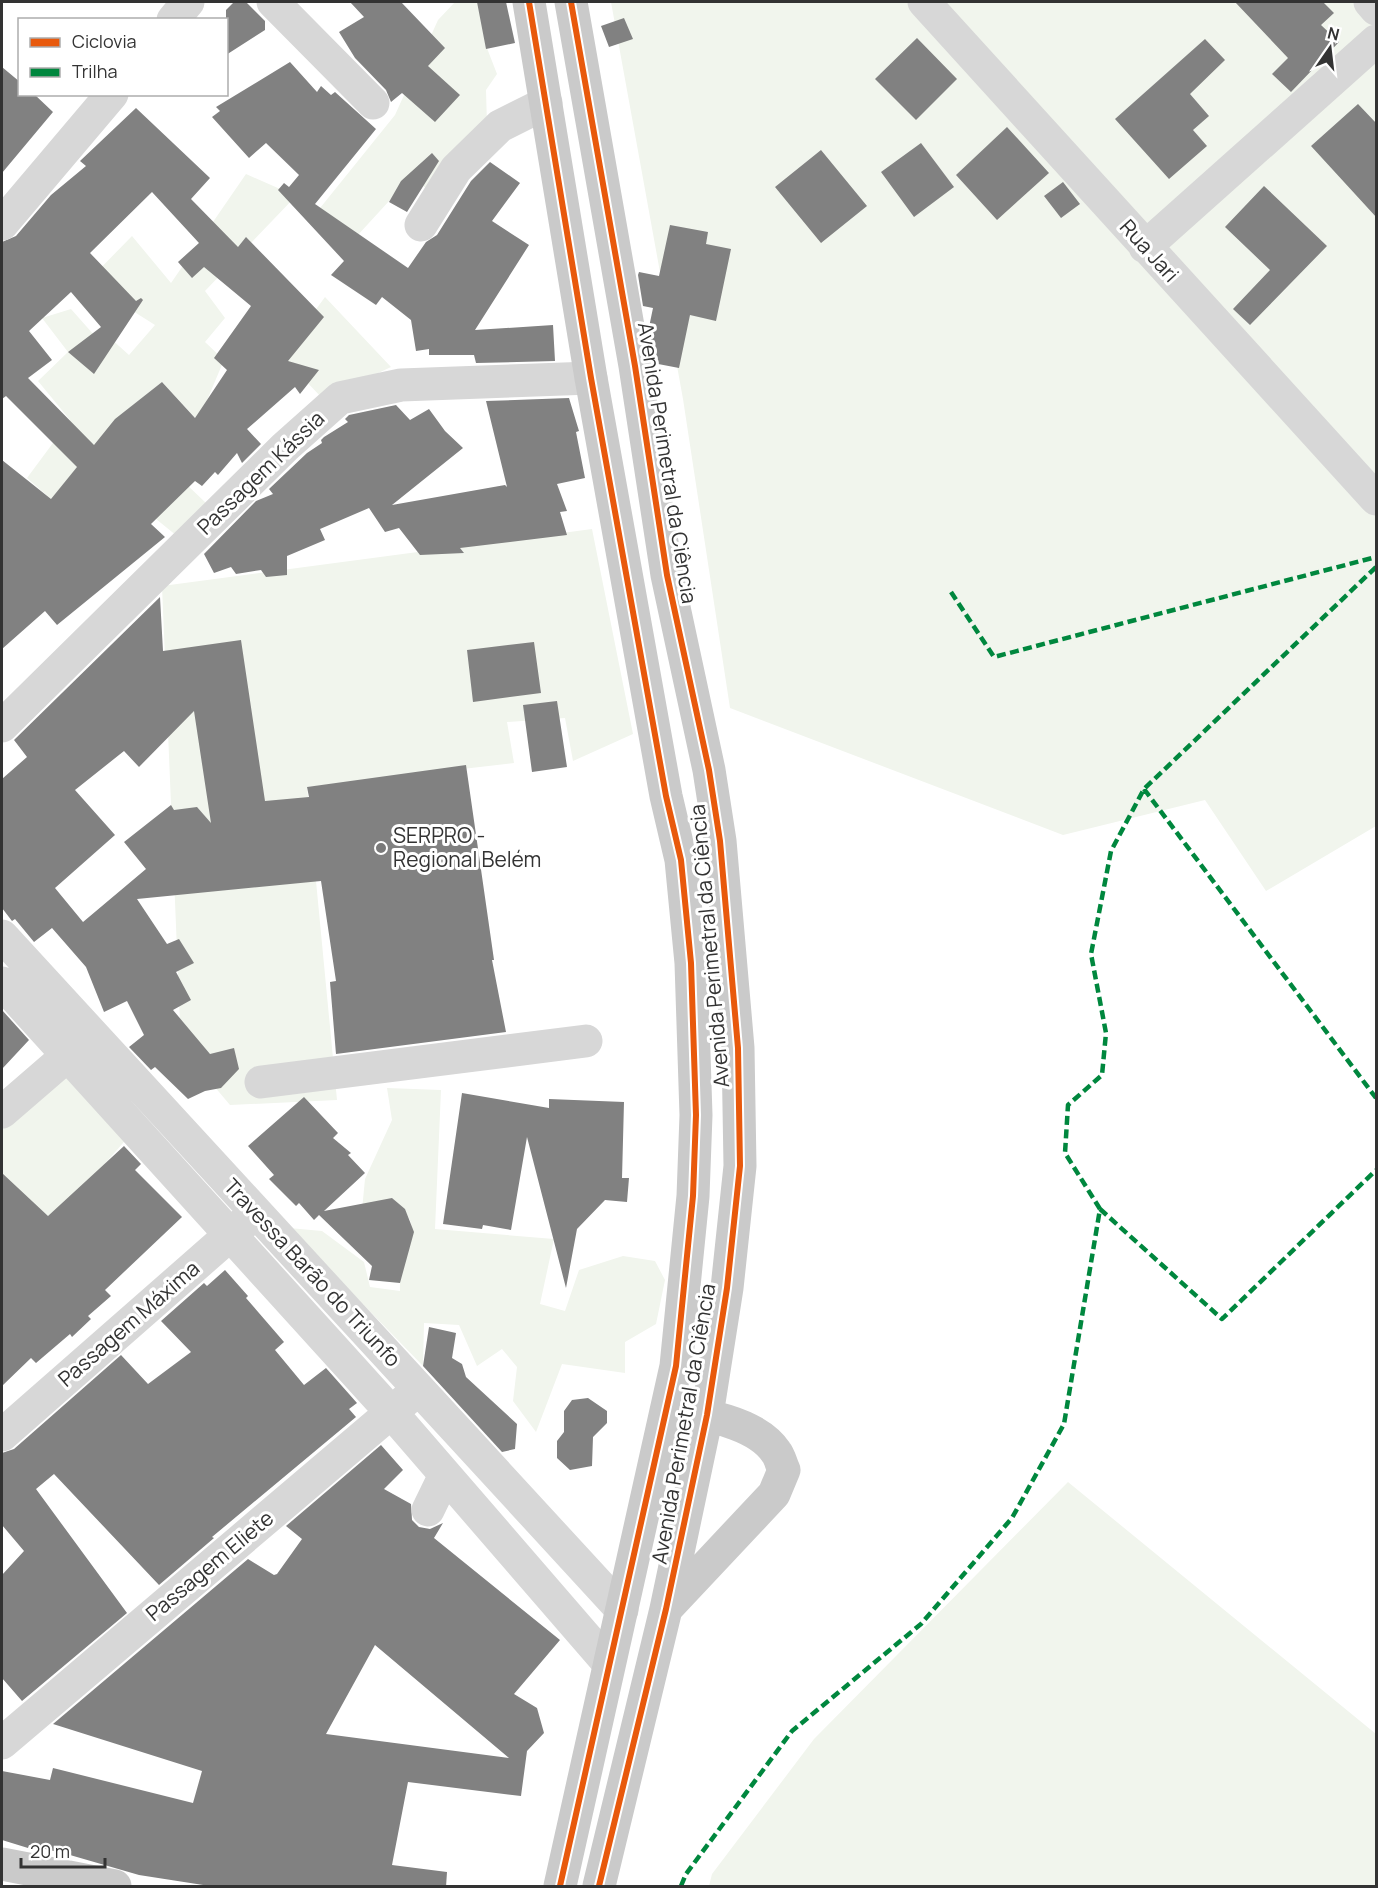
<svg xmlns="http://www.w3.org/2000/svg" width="1378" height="1888" viewBox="0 0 1378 1888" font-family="Manrope,sans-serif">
<rect width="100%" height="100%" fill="#fff"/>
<path fill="#f1f5ed" d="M455 2H479L485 43 497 74 486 90 487 125 431 193 412 176 357 236 312 218 395 115 438 20Z
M611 2H1376V826L1266 891 1205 800 1063 835 730 708 683 399Z
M246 174 296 196 205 291 225 318 205 342 224 360 205 405 210 434 162 382 117 418 206 503 177 536 156 519 60 507 27 478 70 420 38 381 68 352 42 318 71 309 102 344 109 337 129 355 155 325 87 282 132 236 171 283Z
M325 297 391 367 323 399 282 356Z
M592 529 633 734 573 761 565 718 507 722 514 763 307 787 337 1100 230 1105 181 1047 162 586Z
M69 1069 130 1135 32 1247 2 1217V1124Z
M387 1088 441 1090 435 1229 554 1239 540 1304 565 1311 579 1270 623 1256 655 1261 665 1280 656 1324 625 1342V1373L562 1364 536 1432 513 1401 517 1367 502 1349 477 1366 459 1325 424 1323 423 1366 289 1228 322 1231 364 1262 370 1287 400 1291C398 1251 433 1232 392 1198L362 1210 365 1179 392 1120Z
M1068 1482 1376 1734V1886H709L712 1874 814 1739Z"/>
<path fill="#818181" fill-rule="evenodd" d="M234 2H246L265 21V30L226 55V10Z
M350 2H401L445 48 428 66 460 95 435 122 402 93 391 102 386 90 355 58 339 32 364 17Z
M477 2H506L515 43 486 49Z
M1235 2H1323L1334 13 1321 25 1339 42 1291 92 1272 74 1288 58Z
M624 18 633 39 609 47 601 26Z
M917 38 957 79 916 120 875 79Z
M1205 39 1225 60 1190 94 1209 116 1193 130 1207 146 1169 179 1115 119Z
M290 62 317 92 321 86 331 95 335 92 376 129 315 204 408 268 426 242 437 235 471 181 490 162 520 183 492 221 529 245 475 330 553 325 555 361 476 363 474 355H429V349L416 351 411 320 382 297 376 305 331 275 344 261 278 190 284 183 289 187 299 175 266 143 249 158 212 117 220 111 216 107Z
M2 67 20 82V94H34L53 112 2 173Z
M1358 104 1377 124V218L1311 146Z
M136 108 210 178 191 199 238 247 246 237 324 317 288 361 319 370 300 394 295 387 247 429 261 444 242 463 237 453 218 475 215 472 202 486 195 481 151 524 165 537 57 625 45 611 2 649V460L51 499 77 467 6 396 2 399V242L16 236 51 195 86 166 80 161ZM152 192 199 243 178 262 192 278 204 267 251 306 214 358 227 370 195 418 162 382 115 419 94 445 28 378 52 360 29 331 71 292 101 327 68 352 94 374 143 300 141 298 136 301 90 253Z
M1007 127 1049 173 997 220 956 175Z
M921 143 954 187 914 217 881 172Z
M821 150 867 206 821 243 775 187Z
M432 153 439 161 407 212 389 202 401 181Z
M1063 182 1080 204 1061 218 1044 196Z
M1264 186 1327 246 1250 325 1233 309 1270 270 1225 227Z
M670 225 708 232 706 244 731 249 716 321 690 315 679 368 653 363 648 332 653 308 643 306 638 275 639 272 659 276Z
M569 398 579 431 576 432 585 478 557 484 567 511 560 512 567 535 460 548 464 553 420 555 399 528 385 532 369 508 320 529 325 540 287 556V575L266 577 261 570 236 574 231 567 214 573 204 554 256 501 273 494 269 489 307 453 322 443 321 440 324 437 348 422 345 419 349 415 396 405 410 420 429 409 445 431 463 448 392 505 505 485 507 487 486 401Z
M160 597 163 651 241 640 265 801 309 797 307 787 466 765 494 960H492L506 1032 336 1054 330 982 336 981 321 881 137 899 167 944 179 939 194 963 176 972 191 1000 173 1010 210 1054 234 1048 239 1069 221 1088 205 1091 188 1099 155 1067 151 1070 129 1047 144 1035 127 1001 104 1012 86 967 52 928 34 942 15 919 12 921 2 908V779L27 757 14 740ZM194 711 211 823 197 807 174 810 171 805 124 842 146 869 83 922 55 888 115 835 75 790 124 751 139 767Z
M534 642 541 693 473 702 467 650Z
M557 701 567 767 532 772 523 705Z
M2 1010 29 1040 2 1069Z
M462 1093 549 1108V1099L624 1102 622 1178H629L627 1202 605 1200 577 1229 566 1288 527 1137 511 1230 483 1225 482 1229 443 1224Z
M304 1097 338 1133 333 1138 351 1153 348 1155 365 1173 324 1211 392 1198 405 1209 414 1232 400 1283 369 1280 372 1266 319 1215 314 1220 299 1203 296 1206 269 1179 274 1175 248 1146Z
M124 1146 141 1164 135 1170 182 1217 105 1290 111 1296 88 1316 91 1319 72 1337 70 1334 36 1363 31 1358 2 1386V1173L48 1216Z
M225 1270 248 1296 246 1298 284 1342 275 1350 304 1385 326 1368 357 1403 349 1409 356 1417 212 1537 214 1538 159 1585 54 1474 36 1489 127 1613 22 1701 2 1678V1575L24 1551 2 1525V1453L14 1449 121 1355 148 1384 191 1352 161 1321 204 1283 207 1286Z
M429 1327 456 1333 452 1358 462 1364 466 1377 517 1424 515 1449 502 1452 423 1366Z
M588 1398 607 1411V1423L593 1437 592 1466 570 1470 557 1458V1441L564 1432V1411L572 1400Z
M381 1445 403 1470 384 1489 411 1504 412 1520 419 1527 430 1529 443 1523 434 1538 560 1640 514 1694 537 1708 544 1733 527 1751 521 1796 408 1782 392 1865 447 1872 446 1887H216L139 1875 70 1855 29 1845 28 1848 2 1840V1771L50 1780 53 1768 193 1803 202 1771 53 1724 248 1559 274 1575 277 1574 302 1539 286 1526ZM375 1645 509 1758 326 1734Z"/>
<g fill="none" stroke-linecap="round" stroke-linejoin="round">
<path stroke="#d7d7d7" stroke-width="33" d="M273 2 373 103
M924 2 1376 499
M1370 2 1376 9
M173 20 188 2
M2 224 112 94
M421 225 456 169 500 126 546 103
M1145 247 1376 41
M2 726 285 447 340 398 401 385 591 378
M2 936 622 1610
M2 983 391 1412 609 1664
M261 1082 586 1041
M2 1112 68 1055
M2 1435 246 1221
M428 1510 445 1475
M2 1743 407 1399"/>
<path stroke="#cacaca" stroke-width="33" d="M529 2 591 378 666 796 681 860 691 963 696 1115 693 1196 676 1366 560 1886
M571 2 635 366 667 575 709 770 720 841 738 1048 740 1166 727 1288 707 1415 666 1609 599 1886
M666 1609 774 1494 784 1470C781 1464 780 1457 776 1452 759 1426 714 1416 686 1412
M2 1864 115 1886"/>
<path stroke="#00873e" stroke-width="4.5" stroke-dasharray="9 4.5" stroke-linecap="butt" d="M951 592 994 657 1376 557
M1144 789 1376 1098
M1100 1209 1222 1319 1376 1170
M681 1886 686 1874 792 1731 921 1624 1012 1518 1064 1424 1100 1209 1065 1153 1068 1105 1102 1075 1106 1033 1091 954 1111 851 1144 789 1376 567"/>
<g stroke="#fff" stroke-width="10">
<path id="cycleway" d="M529 2 591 378 666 796 681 860 691 963 696 1115 693 1196 676 1366 560 1886
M571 2 635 366 667 575 709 770 720 841 738 1048 740 1166 727 1288 707 1415 666 1609 599 1886"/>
</g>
<use href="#cycleway" stroke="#e8590c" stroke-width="6"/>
</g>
<circle fill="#7a7a7a" stroke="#fff" stroke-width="2" cx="381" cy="848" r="6"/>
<g text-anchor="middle" stroke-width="6" stroke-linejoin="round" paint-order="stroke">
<g font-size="21" fill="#333" stroke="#fff">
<text transform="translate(1149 251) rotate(48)" y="7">Rua Jari</text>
<text transform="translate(667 463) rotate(81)" y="7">Avenida Perimetral da Ciência</text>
<text transform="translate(261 473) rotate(-44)" y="7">Passagem Kássia</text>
<text transform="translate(710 946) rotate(-95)" y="7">Avenida Perimetral da Ciência</text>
<text transform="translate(312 1273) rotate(47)" y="7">Travessa Barão do Triunfo</text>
<text transform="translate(129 1324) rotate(-41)" y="7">Passagem Máxima</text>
<text transform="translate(684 1424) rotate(-80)" y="7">Avenida Perimetral da Ciência</text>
<text transform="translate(210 1566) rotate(-40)" y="7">Passagem Eliete</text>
</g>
<g font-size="21" fill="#333" stroke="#fff" text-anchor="start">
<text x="393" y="843">SERPRO -<tspan x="393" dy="24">Regional Belém</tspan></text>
</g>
</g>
<rect width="1378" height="1888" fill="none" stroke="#333333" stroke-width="6"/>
<rect x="18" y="18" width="210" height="78" fill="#ffffff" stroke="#adadad" stroke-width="1.5"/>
<rect x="30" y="38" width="30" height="9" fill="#e8590c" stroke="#adadad" stroke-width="1.5"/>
<text x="72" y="48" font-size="18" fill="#333333">Ciclovia</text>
<rect x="30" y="68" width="30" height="9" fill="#00873e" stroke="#adadad" stroke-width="1.5"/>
<text x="72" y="78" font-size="18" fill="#333333">Trilha</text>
<g transform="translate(1330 48) rotate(14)" stroke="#ffffff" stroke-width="4.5" paint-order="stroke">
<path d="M0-4.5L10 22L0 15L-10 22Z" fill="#333333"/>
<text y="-9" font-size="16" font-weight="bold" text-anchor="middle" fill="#333333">N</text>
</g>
<path d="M21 1858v9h84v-9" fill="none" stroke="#333333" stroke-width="3"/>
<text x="30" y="1858" font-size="18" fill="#333333" stroke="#ffffff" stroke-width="4.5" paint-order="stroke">20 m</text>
</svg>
